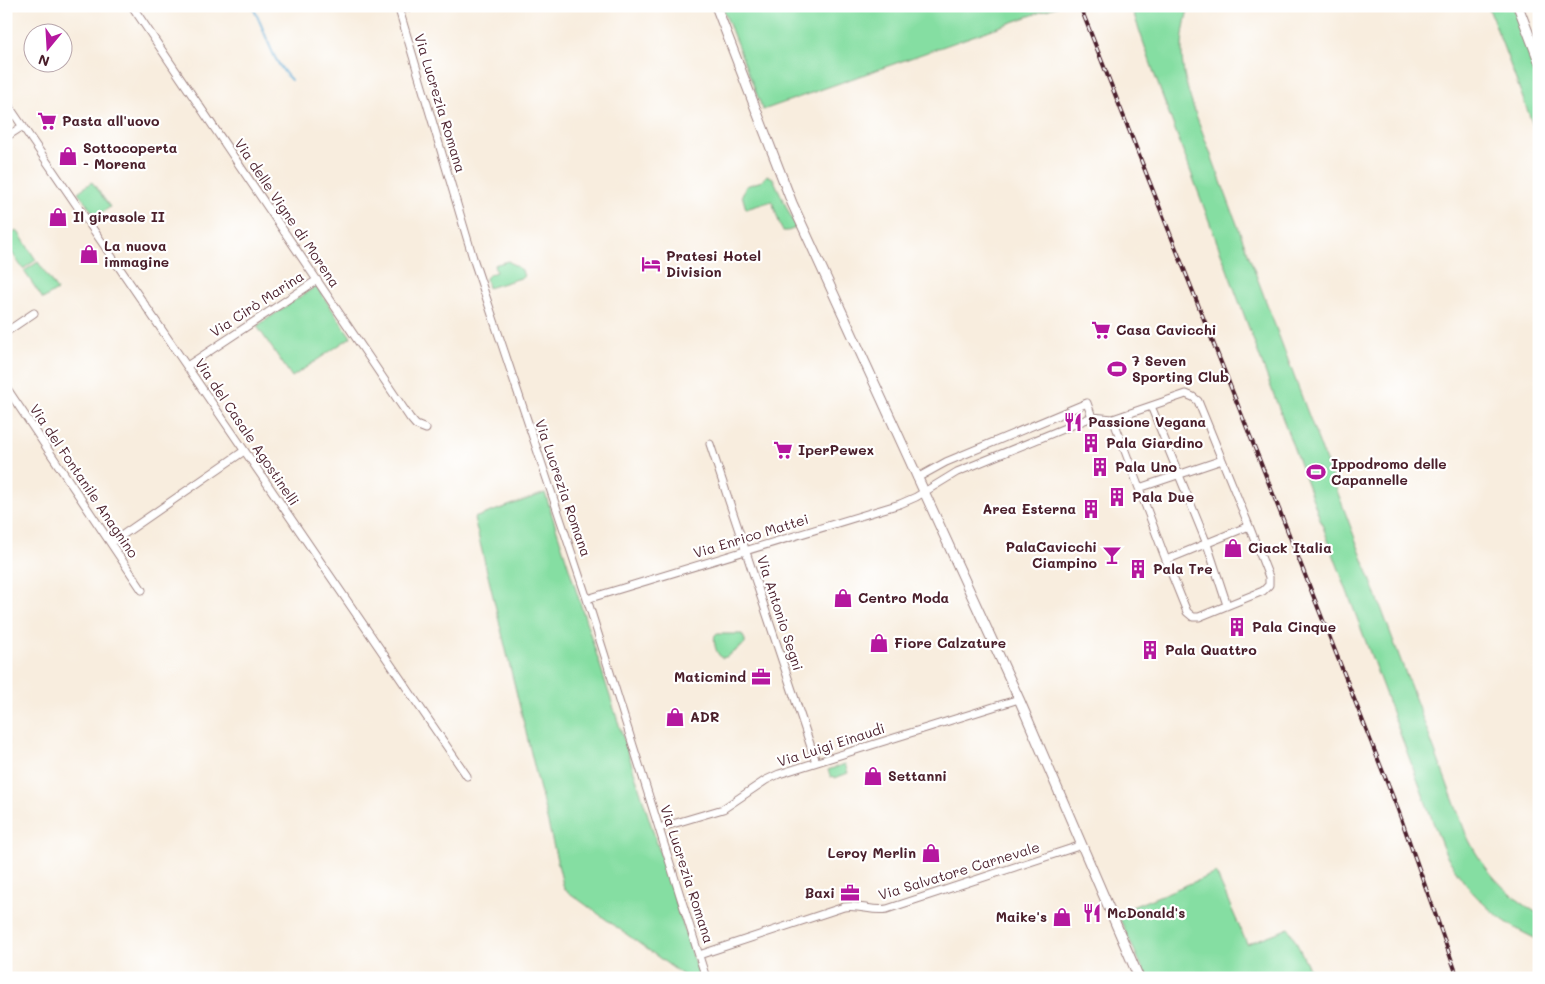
<svg xmlns="http://www.w3.org/2000/svg" width="1545" height="984" viewBox="0 0 1545 984" font-family="Mali,sans-serif">
<rect width="100%" height="100%" fill="#fff"/>
<filter id="ink" filterUnits="userSpaceOnUse"><feTurbulence type="fractalNoise" baseFrequency=".02" numOctaves="2"/><feDisplacementMap in="SourceGraphic" scale="10" xChannelSelector="R" yChannelSelector="G"/><feConvolveMatrix kernelMatrix="1 2 1 2 8 2 1 2 1" color-interpolation-filters="sRGB"/></filter>
<filter id="wash" filterUnits="userSpaceOnUse"><feTurbulence type="fractalNoise" baseFrequency=".0096" numOctaves="4" result="noise"/><feDisplacementMap in="SourceGraphic" scale="20" xChannelSelector="R" yChannelSelector="G"/><feGaussianBlur stdDeviation="1.12" result="paint"/><feColorMatrix in="noise" values="0 0 0 0 0 0 0 0 0 0 0 0 0 0 0 0 0 1.4 0 .05"/><feComposite in="paint" operator="in"/></filter>
<g filter="url(#wash)">
<rect width="100%" height="100%" fill="#f8edde"/>
<path fill="#85dea2" stroke="#687e66" d="M722 6H1058L763 110Z
M1131 6H1189C1177 50 1181 72 1196 115L1466 834C1481 867 1507 896 1539 914V940C1496 922 1462 888 1442 846L1155 76Z
M1488 6H1513L1539 77V141Z
M767 175 773 178 796 228 788 231H783L781 228 772 201 746 209 742 195 746 186 762 181Z
M92 182 110 207 96 217 78 192Z
M17 230 36 260 23 269 6 244V237Z
M508 261 522 270 524 277 488 288 486 278 490 274 496 272 494 265Z
M38 262 57 290 43 299 24 271Z
M316 286 351 337 292 377 257 326Z
M545 493 700 978H687L564 889 474 518Z
M718 634H742L745 640V644L726 657 722 658C716 654 713 642 715 635Z
M845 764 848 773 835 778 834 776 831 777 828 770Z
M1216 873 1247 944 1289 928 1314 978H1147L1117 913Z"/>
<g fill="none" stroke-linecap="round" stroke-linejoin="round">
<path stroke="#59a8d3" stroke-width="2" d="M252 6C267 32 269 57 291 80"/>
</g>
</g>
<g filter="url(#ink)">
<g fill="none" stroke-linecap="round" stroke-linejoin="round">
<g stroke="#a18684" stroke-width="9">
<path id="minor" d="M132 6 410 418 416 425 426 429
M398 6 473 258 587 599 706 978
M399 11 414 6
M6 102 467 776
M6 137 23 126
M6 332 34 313
M187 366 317 280
M6 387 142 590
M1151 406 1207 544 1227 605
M710 444 816 762
M917 478 946 462 1087 403 1092 417
M1139 488 1222 460
M111 543 244 451
M1166 560 1187 612 1193 617H1199L1263 591 1269 585V577L1249 526
M587 599 900 504 916 497 957 472 1092 417 1113 419 1186 394 1193 397 1198 401 1249 526 1166 560 1113 419
M659 828 723 809 766 780 779 774 1019 699
M699 955 844 907C859 904 872 912 887 909L1082 845"/>
</g>
<g stroke="#a18684" stroke-width="11">
<path id="tertiary" d="M716 6 792 203 1019 699 1139 978
M1518 6 1539 61"/>
</g>
<use href="#minor" stroke="#fff" stroke-width="7"/>
<use href="#tertiary" stroke="#fff" stroke-width="9"/>
<g stroke="#4a1f2b" stroke-width="4">
<path id="rail" d="M1080 6 1398 810 1458 978"/>
</g>
<use href="#rail" stroke="#fff" stroke-width="2" stroke-dasharray="5.5" stroke-linecap="butt"/>
</g>
</g>
<defs>
<g id="supermarket-bare" transform="scale(1.5)"><path d="M-6-5.5h2.5l.6 2H6L4.5 2H-2.5L-4.4-4H-6ZM-1.5 3.2a1.3 1.3 0 1 0 .1 0ZM3 3.2a1.3 1.3 0 1 0 .1 0Z" fill="#b5179e" stroke="#fff" stroke-width="2.5" paint-order="stroke"/></g>
<g id="shop-bare" transform="scale(1.5)"><path d="M-5-2.5h2.3a2.7 3.5 0 0 1 5.4 0H5L5.5 6h-11ZM-1.5-2.5h3a1.5 2.3 0 0 0-3 0Z" fill="#b5179e" stroke="#fff" stroke-width="2.5" paint-order="stroke"/></g>
<g id="hotel-bare" transform="scale(1.5)"><path d="M-6-4.5h1.5V1H6V5H4.5V3h-9V5H-6ZM-4 0a1.8 1.8 0 1 1 3.6 0ZM.5 0V-2.5h3Q6-2.5 6 0Z" fill="#b5179e" stroke="#fff" stroke-width="2.5" paint-order="stroke"/></g>
<g id="stadium-bare" transform="scale(1.5)"><path d="M0-5a6.5 5 0 1 0 0 10a6.5 5 0 1 0 0-10ZM-3.5-1.8h7v3.6h-7Z" fill="#b5179e" stroke="#fff" stroke-width="2.5" paint-order="stroke"/></g>
<g id="restaurant-bare" transform="scale(1.5)"><path d="M-5-6h1v4h1v-4h1v4h1v-4h1v5L-1.5 .5V6h-2V.5L-5-1ZM5-6V6H3V1.5H1.5Q1.5-4 5-6Z" fill="#b5179e" stroke="#fff" stroke-width="2.5" paint-order="stroke"/></g>
<g id="building-bare" transform="scale(1.5)"><path d="M-4-6H4V6H1V3H-1V6H-4ZM-2.5-4.3h1.7v1.8h-1.7ZM.8-4.3h1.7v1.8H.8ZM-2.5-1h1.7V.8h-1.7ZM.8-1h1.7V.8H.8Z" fill="#b5179e" stroke="#fff" stroke-width="2.5" paint-order="stroke"/></g>
<g id="bar-bare" transform="scale(1.5)"><path d="M-6-5H6L.8 .8V4.5H3.5V6h-7V4.5H-.8V.8Z" fill="#b5179e" stroke="#fff" stroke-width="2.5" paint-order="stroke"/></g>
<g id="office-bare" transform="scale(1.5)"><path d="M-6-3h4V-5.5h4V-3h4V5H-6ZM-1-4.5V-3h2v-1.5ZM-6 0V1H6V0Z" fill="#b5179e" stroke="#fff" stroke-width="2.5" paint-order="stroke"/></g>
</defs>
<g fill-rule="evenodd">
<use href="#supermarket-bare" x="47" y="121"/>
<use href="#shop-bare" x="68" y="156"/>
<use href="#shop-bare" x="58" y="217"/>
<use href="#shop-bare" x="89" y="254"/>
<use href="#hotel-bare" x="651" y="264"/>
<use href="#supermarket-bare" x="1101" y="330"/>
<use href="#stadium-bare" x="1117" y="369"/>
<use href="#restaurant-bare" x="1073" y="422"/>
<use href="#building-bare" x="1091" y="443"/>
<use href="#supermarket-bare" x="783" y="450"/>
<use href="#building-bare" x="1100" y="467"/>
<use href="#stadium-bare" x="1316" y="472"/>
<use href="#building-bare" x="1117" y="497"/>
<use href="#building-bare" x="1091" y="509"/>
<use href="#shop-bare" x="1233" y="548"/>
<use href="#bar-bare" x="1112" y="555"/>
<use href="#building-bare" x="1138" y="569"/>
<use href="#shop-bare" x="843" y="598"/>
<use href="#building-bare" x="1237" y="627"/>
<use href="#shop-bare" x="879" y="643"/>
<use href="#building-bare" x="1150" y="650"/>
<use href="#office-bare" x="761" y="677"/>
<use href="#shop-bare" x="675" y="717"/>
<use href="#shop-bare" x="873" y="776"/>
<use href="#shop-bare" x="931" y="853"/>
<use href="#office-bare" x="850" y="893"/>
<use href="#restaurant-bare" x="1092" y="913"/>
<use href="#shop-bare" x="1062" y="917"/>
</g>
<g text-anchor="middle" stroke-width="4.5" stroke-linejoin="round" paint-order="stroke">
<g font-size="14" fill="#4a1f2b" stroke="#fff">
<text transform="translate(440 103) rotate(73)" y="5">Via Lucrezia Romana</text>
<text transform="translate(287 213) rotate(56)" y="5">Via delle Vigne di Morena</text>
<text transform="translate(257 304) rotate(-33)" y="5">Via Cirò Marina</text>
<text transform="translate(247 432) rotate(56)" y="5">Via del Casale Agostinelli</text>
<text transform="translate(84 481) rotate(56)" y="5">Via del Fontanile Anagnino</text>
<text transform="translate(563 488) rotate(71)" y="5">Via Lucrezia Romana</text>
<text transform="translate(751 536) rotate(-17)" y="5">Via Enrico Mattei</text>
<text transform="translate(780 613) rotate(72)" y="5">Via Antonio Segni</text>
<text transform="translate(831 745) rotate(-18)" y="5">Via Luigi Einaudi</text>
<text transform="translate(959 871) rotate(-17)" y="5">Via Salvatore Carnevale</text>
<text transform="translate(687 874) rotate(72)" y="5">Via Lucrezia Romana</text>
</g>
<g font-size="14" font-weight="bold" fill="#4a1f2b" stroke="#fff" text-anchor="start">
<text x="62" y="126">Pasta all'uovo</text>
<text x="83" y="153">Sottocoperta<tspan x="83" dy="16">- Morena</tspan></text>
<text x="73" y="222">Il girasole II</text>
<text x="104" y="251">La nuova<tspan x="104" dy="16">immagine</tspan></text>
<text x="666" y="261">Pratesi Hotel<tspan x="666" dy="16">Division</tspan></text>
<text x="1116" y="335">Casa Cavicchi</text>
<text x="1132" y="366">7 Seven<tspan x="1132" dy="16">Sporting Club</tspan></text>
<text x="1088" y="427">Passione Vegana</text>
<text x="1106" y="448">Pala Giardino</text>
<text x="798" y="455">IperPewex</text>
<text x="1331" y="469">Ippodromo delle<tspan x="1331" dy="16">Capannelle</tspan></text>
<text x="1115" y="472">Pala Uno</text>
<text x="1132" y="502">Pala Due</text>
<text x="1076" y="514" text-anchor="end">Area Esterna</text>
<text x="1097" y="552" text-anchor="end">PalaCavicchi<tspan x="1097" dy="16">Ciampino</tspan></text>
<text x="1248" y="553">Ciack Italia</text>
<text x="1153" y="574">Pala Tre</text>
<text x="858" y="603">Centro Moda</text>
<text x="1252" y="632">Pala Cinque</text>
<text x="894" y="648">Fiore Calzature</text>
<text x="1165" y="655">Pala Quattro</text>
<text x="746" y="682" text-anchor="end">Maticmind</text>
<text x="690" y="722">ADR</text>
<text x="888" y="781">Settanni</text>
<text x="916" y="858" text-anchor="end">Leroy Merlin</text>
<text x="835" y="898" text-anchor="end">Baxi</text>
<text x="1107" y="918">McDonald's</text>
<text x="1047" y="922" text-anchor="end">Maike's</text>
</g>
</g>
<rect width="1545" height="984" fill="none" stroke="#fff" stroke-width="25"/>
<g transform="translate(48 48) rotate(198)"><circle r="24" fill="#ffffff" stroke="#b7a5aa"/>
<path d="M0-4L9 19L0 12L-9 19Z" fill="#b5179e"/>
<text y="-8" font-size="14" font-weight="bold" text-anchor="middle" fill="#4a1f2b">N</text>
</g>
</svg>
